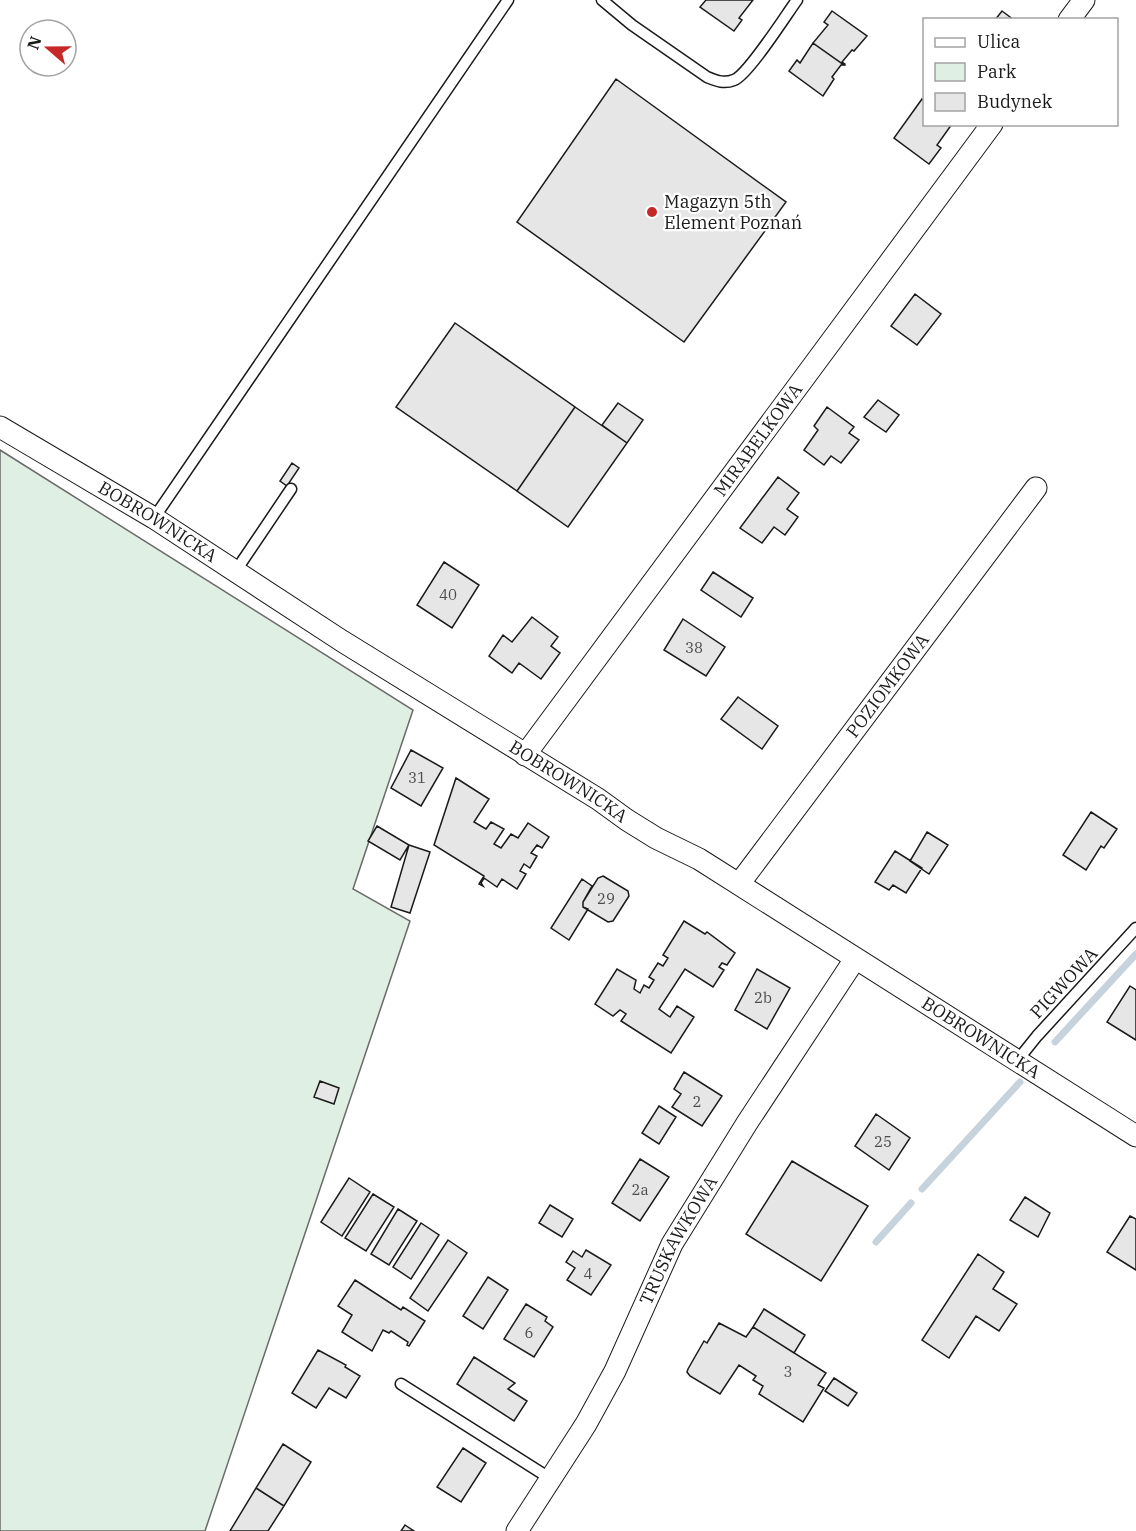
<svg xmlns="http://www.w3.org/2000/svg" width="1136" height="1531" viewBox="0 0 1136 1531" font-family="'IBM Plex Serif',serif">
<rect width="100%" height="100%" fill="#fff"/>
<path fill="#e0efe3" stroke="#6a6a6a" stroke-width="1.5" d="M0 450 413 710 353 889 410 921 205 1531H0Z"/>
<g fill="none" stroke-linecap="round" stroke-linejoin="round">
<path stroke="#c6d2dc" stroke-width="7" d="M1055 1042 1136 954
M922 1189 1020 1082
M876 1242 911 1203"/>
</g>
<path fill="#e6e6e6" stroke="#1a1a1a" stroke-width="1.5" d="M706 0H753L739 18 742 20 734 31 700 7Z
M832 11 867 36 854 51 852 50 842 62 845 64 844 65 813 43 828 25 824 22Z
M1002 11 1014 20H995Z
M813 43 844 65H841L832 77 834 79 823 96 789 71 797 60 800 63Z
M616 79 786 202 684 342 517 222Z
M922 99 924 101V124H952L937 145 941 148 929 164 894 138Z
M915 294 941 314 917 345 891 326Z
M455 323 575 407 517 491 396 407Z
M878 400 899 415 886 432 864 417Z
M618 403 643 420 627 443 602 425Z
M575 407 627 443 568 527 517 491Z
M827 407 854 427 849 433 859 440 841 463 831 456 824 465 804 450 818 430 814 426Z
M292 463 299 468 287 486 280 481Z
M778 477 799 493 787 509 798 517 785 535 774 527 762 543 740 528Z
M444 562 479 585 452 628 417 605Z
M713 572 753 598 741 617 701 590Z
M532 617 558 637 551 646 560 653 541 679 519 663 512 673 489 656 503 635 512 642Z
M683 619 725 647 706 676 664 650Z
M738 697 778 726 762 749 721 719Z
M411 750 443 768 421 806 391 788Z
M456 778 489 799 474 822 486 829 491 822 504 829 494 844 501 848 511 834 518 838 528 823 549 837 542 848 537 845 531 853 537 856 530 868 524 864 520 871 526 874 517 889 502 879 497 887 484 878 481 883 483 886 479 884 484 876 434 845Z
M1091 812 1117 829 1104 848 1101 846 1086 870 1063 855Z
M377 826 409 845 400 860 368 841Z
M927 832 948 845 929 874 910 861Z
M409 845 430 852 410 913 391 907Z
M895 851 922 868 906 893 893 885 889 890 875 882Z
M603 876 628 891 629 896 613 921 608 922 583 907V902L598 878Z
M582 879 592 886 583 902V907L588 909 569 940 551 928Z
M684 921 705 934 707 932 735 953 727 965 722 963 719 967 724 970 713 987 685 969 659 1009 670 1017 677 1006 694 1017 671 1053 621 1021 626 1014 620 1010 613 1016 595 1004 617 969 636 980 634 989 640 993 644 985 649 988 654 980 649 977 658 963 663 966 668 958 663 955Z
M757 969 790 988 767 1029 735 1010Z
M1130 986 1136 990V1040L1107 1022Z
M684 1072 722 1096 702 1126 672 1107 681 1094 674 1089Z
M320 1081 339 1088 334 1104 314 1097Z
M659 1106 676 1117 659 1144 642 1133Z
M876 1114 910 1138 889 1170 855 1146Z
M640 1159 669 1177 640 1221 612 1203Z
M792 1161 868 1206 821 1281 746 1234Z
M349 1178 370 1192 342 1236 321 1222Z
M373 1194 394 1207 366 1251 345 1238Z
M1025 1197 1050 1213 1038 1237 1010 1220Z
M550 1205 573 1219 562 1237 539 1223Z
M398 1209 417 1221 389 1265 371 1254Z
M1130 1216 1136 1219V1270L1107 1252Z
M421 1223 439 1235 411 1279 393 1267Z
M448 1240 467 1253 428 1311 410 1298Z
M586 1250 611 1265 591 1295 567 1280 575 1268 566 1262 573 1251 582 1257Z
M978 1254 1004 1272 993 1289 1017 1304 999 1331 976 1316 949 1358 922 1340Z
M488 1277 508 1290 483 1329 463 1316Z
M355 1280 401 1310 403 1307 425 1321 409 1346 407 1345 408 1342 391 1331 389 1333 383 1330 372 1351 342 1332 352 1315 338 1306Z
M526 1304 547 1317 545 1321 553 1327 534 1357 504 1339Z
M764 1309 805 1335 794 1353 753 1327Z
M719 1323 746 1337 753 1327 826 1373 818 1385 824 1388 803 1422 759 1394 763 1386 753 1380 756 1376 739 1365 720 1394 690 1376 687 1372 688 1369 704 1341 707 1343Z
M318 1350 346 1365 345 1367 360 1376 346 1398 329 1388 316 1408 292 1393Z
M474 1357 515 1383 508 1389 527 1401 514 1421 457 1384Z
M834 1378 857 1393 848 1406 825 1391Z
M283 1444 311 1462 284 1506 256 1488Z
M463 1448 486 1463 461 1502 437 1487Z
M256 1488 284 1506 268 1531H230Z
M405 1525 414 1531H401Z"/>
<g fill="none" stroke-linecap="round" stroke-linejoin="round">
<g stroke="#1a1a1a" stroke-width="13">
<path id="service" d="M602 0 632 25 707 77C717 81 724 84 734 80 748 75 786 15 797 0
M154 518 508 0
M235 572 291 489
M1017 1061 1037 1036 1136 928
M401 1384 551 1479"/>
</g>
<g stroke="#1a1a1a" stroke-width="23">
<g id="minor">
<path d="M1069 20 1084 0"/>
<path id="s1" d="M0 427 154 518 342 641 598 799 627 820 656 838 699 859 1136 1136"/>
<path id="s2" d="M525 755 992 124"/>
<path id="s3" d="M739 884 1036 488"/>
<path id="s4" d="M517 1531 586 1424 615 1371 672 1244 747 1123 855 959"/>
</g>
</g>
<use href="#service" stroke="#fff" stroke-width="10"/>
<use href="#minor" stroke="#fff" stroke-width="21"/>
</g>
<circle fill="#c62828" stroke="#fff" stroke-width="2" cx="652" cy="212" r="6"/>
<g text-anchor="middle" stroke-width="4.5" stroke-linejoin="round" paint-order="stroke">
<g font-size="15" fill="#4d4d4d">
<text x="448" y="600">40</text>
<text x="694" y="653">38</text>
<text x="417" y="783">31</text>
<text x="606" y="904">29</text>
<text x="763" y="1003">2b</text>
<text x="697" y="1107">2</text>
<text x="883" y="1147">25</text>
<text x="640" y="1195">2a</text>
<text x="588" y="1279">4</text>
<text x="529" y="1338">6</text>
<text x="788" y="1377">3</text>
</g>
<g font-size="18" fill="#1a1a1a" stroke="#fff" text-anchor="start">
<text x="664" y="208">Magazyn 5th<tspan x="664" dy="21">Element Poznań</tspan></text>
</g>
<g font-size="18" fill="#1a1a1a" stroke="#fff">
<text dy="6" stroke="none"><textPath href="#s2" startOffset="392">MIRABELKOWA</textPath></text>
<text dy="6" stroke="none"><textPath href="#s1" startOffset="184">BOBROWNICKA</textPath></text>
<text dy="6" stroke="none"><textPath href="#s3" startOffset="248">POZIOMKOWA</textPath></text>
<text dy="6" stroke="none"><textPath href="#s1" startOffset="670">BOBROWNICKA</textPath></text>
<text transform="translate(1064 983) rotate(-47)" y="6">PIGWOWA</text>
<text dy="6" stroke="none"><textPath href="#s1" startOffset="1156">BOBROWNICKA</textPath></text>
<text dy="6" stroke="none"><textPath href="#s4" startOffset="333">TRUSKAWKOWA</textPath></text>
</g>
</g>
<rect x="923" y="18" width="195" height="108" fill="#ffffff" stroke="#a3a3a3" stroke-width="1.5"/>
<rect x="935" y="38" width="30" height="9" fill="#ffffff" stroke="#a3a3a3" stroke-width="1.5"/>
<text x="977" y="48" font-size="18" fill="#1a1a1a">Ulica</text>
<rect x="935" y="63" width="30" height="18" fill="#e0efe3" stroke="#a3a3a3" stroke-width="1.5"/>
<text x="977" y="78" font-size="18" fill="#1a1a1a">Park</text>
<rect x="935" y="93" width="30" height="18" fill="#e6e6e6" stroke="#a3a3a3" stroke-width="1.5"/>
<text x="977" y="108" font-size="18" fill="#1a1a1a">Budynek</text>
<g transform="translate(48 48) rotate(290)"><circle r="28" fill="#ffffff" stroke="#a3a3a3" stroke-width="1.5"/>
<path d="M0-4.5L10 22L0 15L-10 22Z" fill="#c62828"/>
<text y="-9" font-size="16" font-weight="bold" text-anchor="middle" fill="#1a1a1a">N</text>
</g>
</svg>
